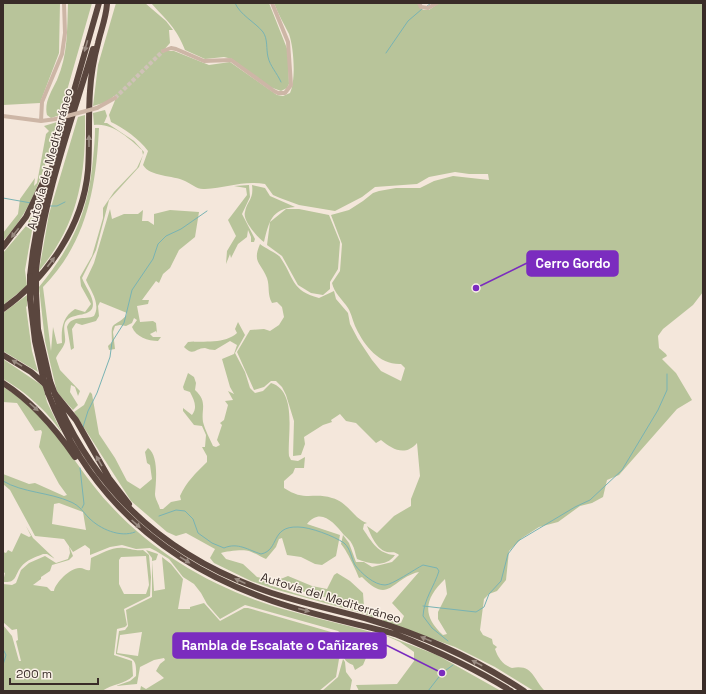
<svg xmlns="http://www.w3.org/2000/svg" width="706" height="694" viewBox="0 0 706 694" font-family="'Space Grotesk',sans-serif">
<rect width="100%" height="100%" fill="#f4e7db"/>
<path fill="#b8c49a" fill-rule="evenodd" d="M3 3H60L59 53 40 103 3 105Z
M68 3H92L60 115 51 118 47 115C44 103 51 92 57 80 68 55 67 30 68 3Z
M116 3H145L166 21 173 30H169L170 43 163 51H174L209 65 230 62 277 95 283 96 290 93C296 81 294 48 289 34 284 24 278 14 274 3H418L423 10H429L439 3H703V292L693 305 663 329 658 336 659 348 666 354 667 356 662 359 676 373 692 400 677 409 619 475 607 480 603 497 592 503 580 506 558 522 539 527 522 538 509 551 506 580 497 591 489 594 484 599 480 630 483 635 492 639 493 644 497 647 495 649C498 658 503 665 512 668 534 664 533 680 545 691H534L495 667 455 647 383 621 386 615 390 621H397L401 623 404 616 392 603 419 572C391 578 390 606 362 577L359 578C357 572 346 549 341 544L343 535 349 543 356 562H364L372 567 392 562 399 555C394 551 392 553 387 552 376 549 371 535 367 526L377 533 394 516 411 506V499L420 476 417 443C405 457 392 449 381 440L376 443 356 423 346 421 340 414 331 420 332 422 323 425 304 437 305 444 301 455 293 456 294 421 286 395 282 387 276 381H271L264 387 254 390 237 352 250 330 264 329 270 331 279 325 284 317 282 307 277 302 272 303C267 294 270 287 267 278 261 262 252 263 260 244 265 248 278 254 280 257 294 277 291 291 319 298L334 291 336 299 348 313 350 324 358 339 372 360 381 371 401 381 405 368 401 364C380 365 365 347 356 328 353 322 352 315 348 308 343 300 334 293 332 283L340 271 342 244 331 215 349 210 363 201 373 193 379 191 396 188H420L434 181 453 176 489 180 488 174H469L455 172 429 177 417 184 375 187 362 197 335 211 299 205 280 198 273 195 265 184C244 180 226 188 205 189 197 190 192 184 185 181 173 175 150 177 143 165L148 151C139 139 124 128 111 122L109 115 116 98 114 96 107 102 93 106 98 65ZM445 579 447 594 438 612V619L447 634 443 635C422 616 424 599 445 579Z
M151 3H269L288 51 289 84 287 88 281 91 270 87 232 59 224 57 205 59 185 50C176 27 166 20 151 3Z
M105 110 107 116 104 123H107L134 141 144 152 139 167 109 200 96 250 82 278C85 286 93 296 93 304 93 318 73 312 66 321 62 327 66 335 65 342 63 349 58 353 56 358L60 370 80 391 78 396 75 387 71 385 70 392 78 405 73 410 57 392 45 341 39 287C73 245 88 213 93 159 94 148 95 138 95 128H99C96 188 87 242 43 287L51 351 53 327 57 344 62 343C61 330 62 317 75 309L85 312 91 304 81 286 80 277 92 256 103 218V208L114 192 137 168 143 155 142 150C130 139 112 122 94 125L93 113Z
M85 115C86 175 79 223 39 271L49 214 78 117Z
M57 122C46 165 34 209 3 241V233L18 214 20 199 35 178 34 186 37 183 46 134 49 131 44 126Z
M249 185 250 197 242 214 255 239 254 242H251V237L248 230 247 237 238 244 231 258 230 254 226 264 227 251 236 236 228 220 247 195 246 188 234 186Z
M252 185 265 188 270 196 295 207C271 209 269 222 264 242 258 238 242 220 245 212 247 200 254 200 252 185Z
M36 208 25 270 27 286 3 305V253L26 226Z
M110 209 112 219 124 214H138L143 210 142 221H148L154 225V214L170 210 199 212 195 237 179 250 170 268 163 274 159 283 156 281 142 300H149L148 304 137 306 140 322 153 321 156 323 157 333 156 331 150 334 153 337H161L158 341C148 341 136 337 132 327L137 320 134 318 132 323 126 326 120 325 115 326 113 332 115 349 109 350 108 346 112 342C111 320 112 329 126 316L127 313 100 302 98 306 99 316 96 321 82 325 76 323 72 329 74 348 71 350 67 327C71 315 85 320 94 316 101 304 91 291 86 280L94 263Z
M286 209H299L329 215 340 242 338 269 330 282V289L323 295 311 293 298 285 282 256 267 245 270 222Z
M27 295V306L26 307 32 351 38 372 3 351V313Z
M238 322 245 335 235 353 245 372 250 388 255 393 263 391 271 383C298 391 287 437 289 456L291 460 298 461 305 457 304 468H295L293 473 284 481V488C305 502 313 492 332 498 348 502 354 519 367 523L364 524 363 529C372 542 378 554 395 555 386 568 369 564 357 559 355 554 355 549 352 544 350 540 347 538 344 535 334 523 321 507 307 524L340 535 336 556 322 565 315 564 301 557 287 555 282 538 279 539 276 547 266 559C261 557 255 553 249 551 244 549 226 551 221 553L226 559 243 564 257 577 271 580 267 581 269 585 307 597 372 612 374 618 365 614 274 589 251 581 214 563 210 558 215 549 186 533 176 536 167 532 131 501 74 412 84 405 90 392 92 394 99 434 115 458 127 481 140 489 152 479 150 465 147 463 145 452 148 448C159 456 156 481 155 494 155 499 159 504 160 509H163L171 502 181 500 180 496C187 481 195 474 207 462V456L202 447H205L206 435 202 426 194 425 183 411V408L192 415C198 407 194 400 190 392L184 390 183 387 188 373 194 377 196 383 195 390C208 402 201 409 203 422 205 430 210 439 213 446L216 447 220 445 217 440 222 425 220 423 224 420 228 405 225 401 233 400 228 391 234 394 230 387 222 359 234 354 237 345 230 341 215 350C211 350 208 349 205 348 195 348 194 357 184 347L188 342C204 341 225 344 237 333L235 329Z
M3 359 43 386 47 402 62 433C48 412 25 391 3 379Z
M3 387C51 413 74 467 110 505 153 552 209 585 270 605 304 616 340 623 375 633L377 647 366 658 363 665 355 670 353 665C333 658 351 640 338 631L245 605 220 619 207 604 201 593 194 584 183 577 169 559 156 551 150 548 136 549 122 545 110 547 90 555V549L85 545 73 552 64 539 35 536 10 490 3 484V474L29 484 35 483 64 496 67 495 59 484 39 447 42 432 41 430 35 431 17 403 3 402ZM59 503 83 512 86 530 52 524 54 504Z
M26 526 33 538 55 559 47 554H43C36 557 26 560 21 567 14 576 17 583 3 582L5 573 3 572V552L6 553 8 550 12 552 21 533 29 537 31 536Z
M69 546 73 556 69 560 52 565 50 571 41 577V579L33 585 47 587 51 591H54C55 583 71 567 80 568 84 568 85 571 90 570L91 558C100 554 114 546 124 548 132 549 136 551 143 550L149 555 151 577 150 596 124 609 127 625 125 627 117 629 114 655 132 661 133 676C125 684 112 684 102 691H3V625L12 636 19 661H21L16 641 18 640 17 629 12 630 3 622V584L12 585 16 583 21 570 29 563 45 556 56 563 68 559 70 553ZM146 556 149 585 146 594H124L119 584V560L121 557Z
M146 550 158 554 156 560 152 561 154 591 165 589 162 557 171 564 183 579 178 609H190V607L204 603 220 621 244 608H248L338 634 341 637V657L339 659 336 677 319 691H140L141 686 146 689 164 678 156 671 160 664 165 660 164 658 154 660 140 667 137 684 116 686 130 681 136 676C137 657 133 659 116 654V652L119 631 125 630 128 626 126 610 152 597V558ZM142 632 138 656 117 653 120 635Z
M337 573 350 581 363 593 364 607 273 584V582L288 576 312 586 327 589 334 575Z
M380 633 437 655 501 691H359L356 685 397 684 414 661V652L400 642Z
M343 659 345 662 346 672 352 680 350 691H322L338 677Z"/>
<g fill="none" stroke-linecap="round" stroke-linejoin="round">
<path stroke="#78b3b3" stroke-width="1" d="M235 3C240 15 255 22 263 32 268 39 266 49 268 57 270 66 277 73 281 82
M426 7 431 3
M386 53 408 21 422 9
M3 198 31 203
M50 206H57L65 202
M83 427 88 411 97 393 110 357 112 342 124 323 132 290 153 259 158 244 166 236 181 229 207 211
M80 468 84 504 82 508
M3 481C23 493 49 492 71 502 80 506 83 512 89 518 100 529 120 538 135 532
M159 516 176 510 185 511 193 519 198 533 212 543 224 548C238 542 248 550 261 554 280 550 270 526 298 527 310 527 334 536 344 543 351 549 351 558 355 565 361 573 374 585 385 585 392 585 415 569 423 565L437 568 439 571C434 587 424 599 423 616L432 628 448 641
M423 606 476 612 484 607 489 594 501 581 508 554 518 541 575 507 590 500 622 470 658 410 667 390V374
M3 649 6 655 3 665
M428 691 442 673 453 665"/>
<path stroke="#cfc2b7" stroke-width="4" stroke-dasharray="4 2" stroke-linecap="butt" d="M115 98 163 51"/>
<path stroke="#cdb6a6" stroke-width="4" d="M419 3 421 7 428 8 437 3
M163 51 171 48 176 49 204 61 231 60 274 91 278 93H285L291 85 288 42 272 3
M97 108 115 98
M3 116 41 121 56 119
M41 121 42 102 62 54 65 33 64 3"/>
<path stroke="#5a463e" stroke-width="6" d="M3 247 26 217 46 176
M36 270C44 195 72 120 93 49
M30 276 33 251 41 206 99 3
M36 293 38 329 50 381
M30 299 35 341 43 377
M3 309C48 277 83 226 88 170 90 144 88 117 90 91 91 75 94 58 98 43 101 30 106 18 107 4
M3 355 31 372 46 385
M3 383C33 402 55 428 75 457
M48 393C87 495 162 561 264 598 306 614 351 622 395 634 435 650 474 668 511 691
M55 394 76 420 109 478 129 504
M59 405C100 497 171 558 266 591 300 603 336 610 371 620 425 636 477 660 524 691"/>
<path stroke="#cdb6a6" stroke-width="4" d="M56 119 97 108"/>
<path stroke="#5a463e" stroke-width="6" d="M36 293V270
M30 299V276
M43 377 48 393
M50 381 59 405"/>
</g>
<defs><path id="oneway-solid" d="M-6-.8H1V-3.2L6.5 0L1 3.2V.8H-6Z"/></defs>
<g fill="#9a8b82">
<use href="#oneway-solid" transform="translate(86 46) rotate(106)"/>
<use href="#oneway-solid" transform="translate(89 141) rotate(-90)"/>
<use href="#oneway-solid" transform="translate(15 233) rotate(128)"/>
<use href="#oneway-solid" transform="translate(51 262) rotate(-53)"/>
<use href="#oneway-solid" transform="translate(17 363) rotate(-149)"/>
<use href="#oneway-solid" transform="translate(34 407) rotate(42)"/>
<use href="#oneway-solid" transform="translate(99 461) rotate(-120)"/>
<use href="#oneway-solid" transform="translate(136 524) rotate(42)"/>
<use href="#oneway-solid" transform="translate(185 560) rotate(32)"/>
<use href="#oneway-solid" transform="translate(240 581) rotate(-156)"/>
<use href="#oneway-solid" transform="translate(304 610) rotate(15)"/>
<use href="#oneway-solid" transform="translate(426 639) rotate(-158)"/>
<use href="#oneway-solid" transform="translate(477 663) rotate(-152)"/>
</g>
<g text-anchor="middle" stroke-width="3" stroke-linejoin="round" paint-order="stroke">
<g font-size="12" fill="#392c28" stroke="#fbf2e8">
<text transform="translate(50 159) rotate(-75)" y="4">Autovía del Mediterráneo</text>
<text transform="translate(331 598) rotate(17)" y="4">Autovía del Mediterráneo</text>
</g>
</g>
<path fill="none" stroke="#7b2cbf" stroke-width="1.5" d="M476 288L527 263M442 673L386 645"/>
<g fill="#7b2cbf" stroke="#fbf2e8" stroke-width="1.5">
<circle cx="476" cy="288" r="4"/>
<circle cx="442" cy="673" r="4"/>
</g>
<g fill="#7b2cbf" stroke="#7b2cbf" stroke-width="1.5">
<rect x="527" y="251" width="91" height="25" rx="4"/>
<rect x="173" y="633" width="213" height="25" rx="4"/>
</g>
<g font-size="13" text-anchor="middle" font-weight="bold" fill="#fff">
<text x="573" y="268">Cerro Gordo</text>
<text x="280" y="650">Rambla de Escalate o Cañizares</text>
</g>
<rect width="706" height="694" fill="none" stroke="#392c28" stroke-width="8"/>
<path d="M10 678v6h88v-6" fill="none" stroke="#392c28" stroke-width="2"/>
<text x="16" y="678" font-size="12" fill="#392c28" stroke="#fbf2e8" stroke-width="3" paint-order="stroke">200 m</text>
</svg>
